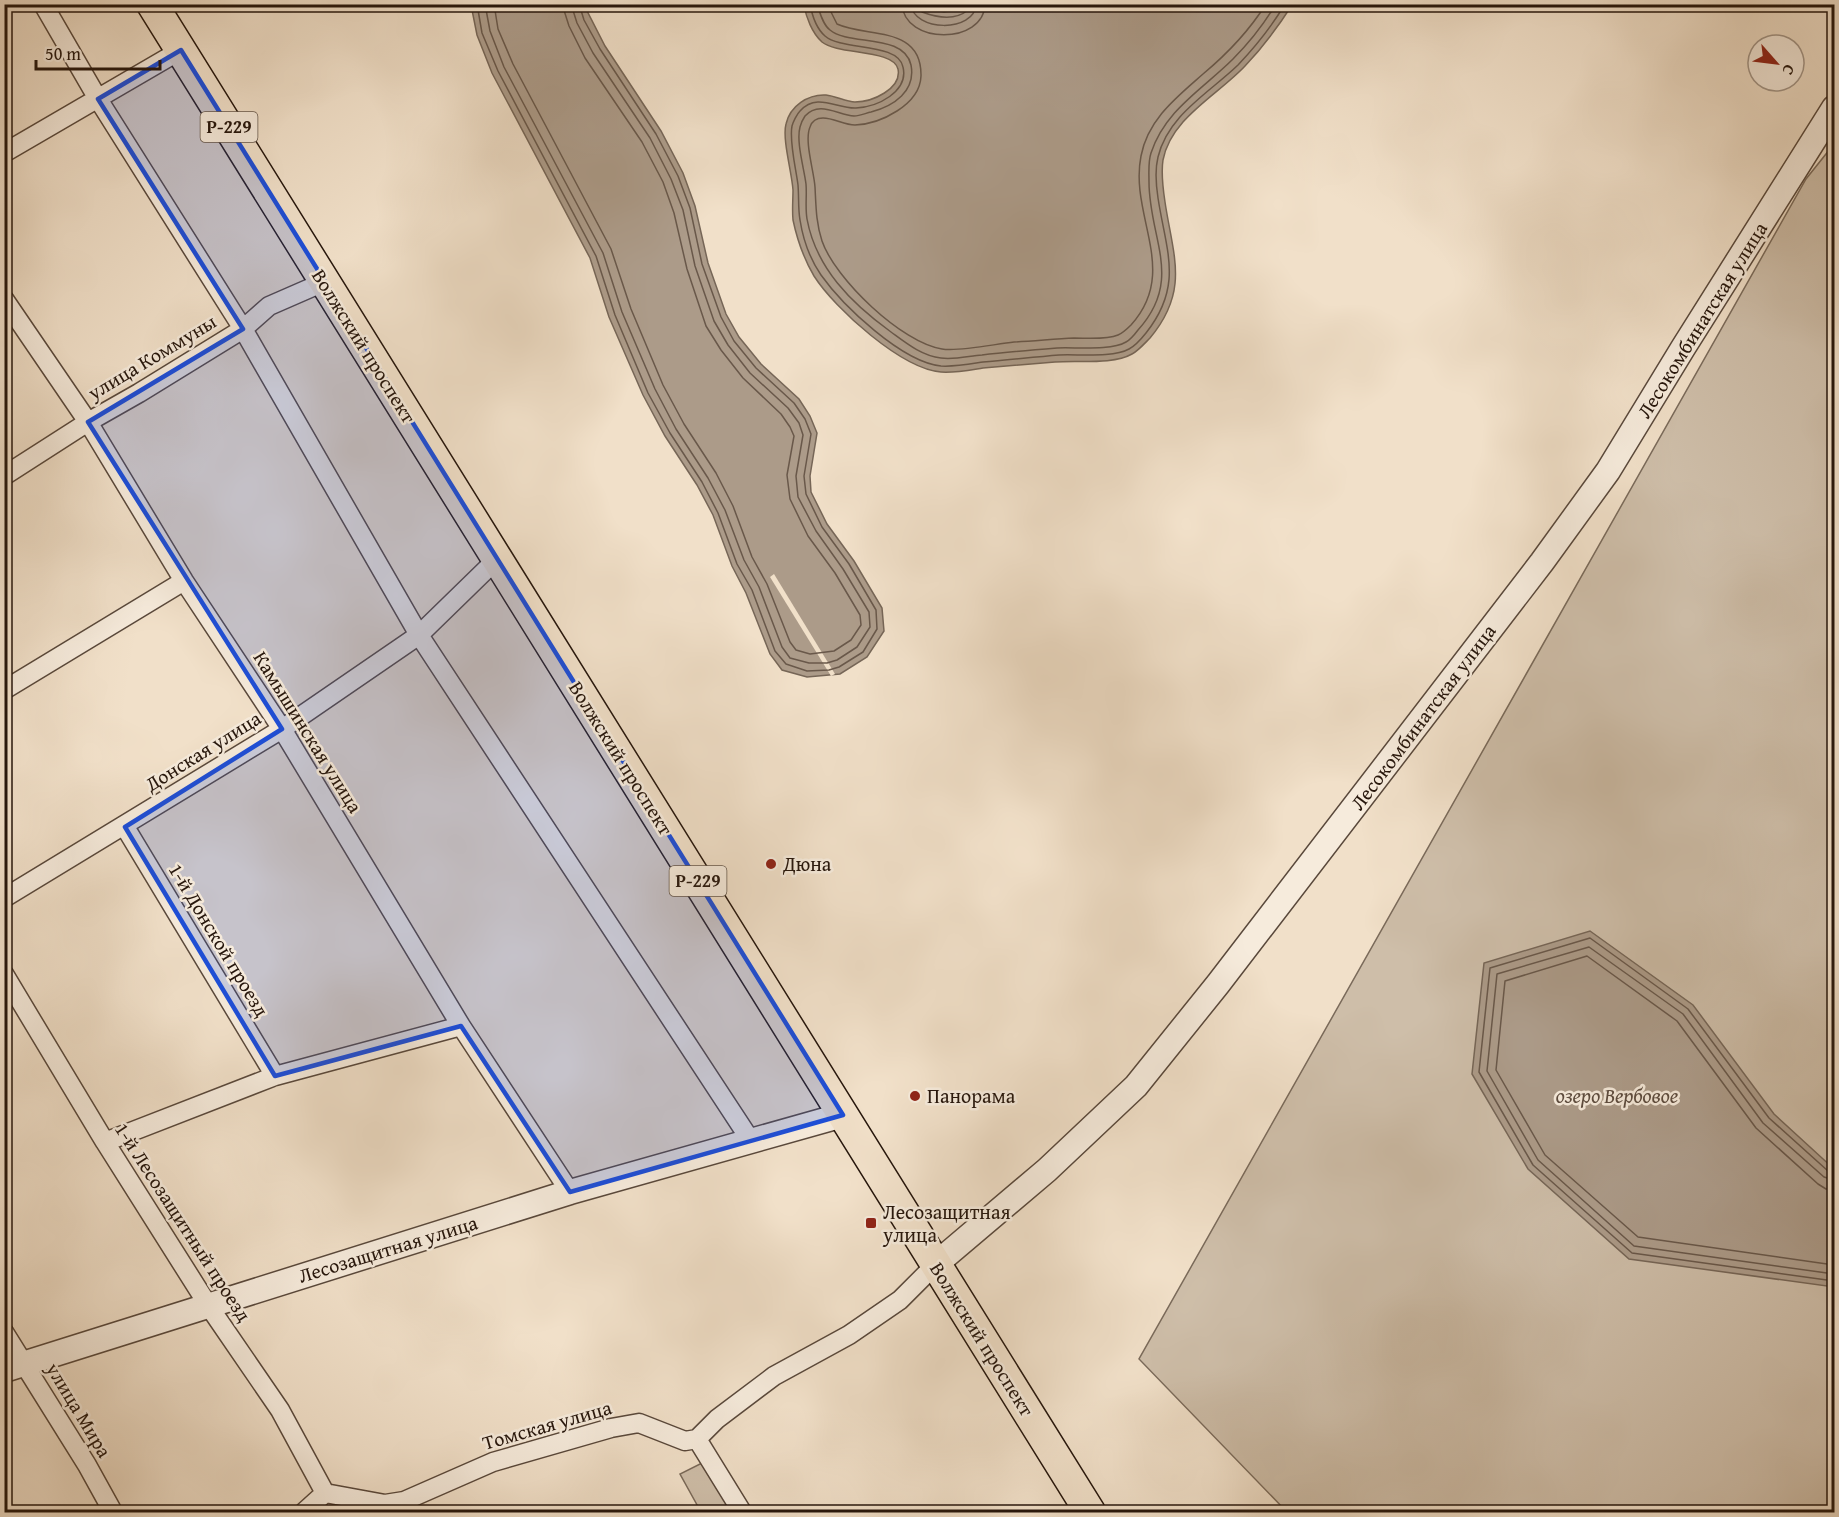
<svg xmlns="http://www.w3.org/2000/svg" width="1839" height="1517" viewBox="0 0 1839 1517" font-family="'Gentium Book Plus',serif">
<rect width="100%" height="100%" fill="#f1e0c9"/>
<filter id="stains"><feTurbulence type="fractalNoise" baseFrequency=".00333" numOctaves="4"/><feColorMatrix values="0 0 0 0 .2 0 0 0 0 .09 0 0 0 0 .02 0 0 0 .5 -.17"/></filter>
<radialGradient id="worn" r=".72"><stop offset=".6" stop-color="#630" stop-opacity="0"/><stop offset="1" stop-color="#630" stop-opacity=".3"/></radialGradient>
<path fill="#cebea9" stroke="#7a6a5a" stroke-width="1.5" d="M1834 144V1512H1287L1139 1359 1806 179Z
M704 1462 737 1512H701L680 1474Z"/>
<path fill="#ac9b89" stroke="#766657" stroke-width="1.5" d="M967 4 1292 5C1278 27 1263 47 1245 66 1218 95 1171 118 1163 160 1161 173 1163 189 1165 202 1173 256 1190 290 1150 338 1145 343 1138 351 1132 354 1113 365 1077 360 1055 362 1031 364 1007 366 983 368 970 370 955 373 941 372 902 369 835 309 814 276 804 259 797 239 793 220 792 210 793 200 793 190 792 173 782 139 786 124 790 106 808 94 826 95 836 96 846 102 855 102 872 102 902 89 898 69 893 49 838 55 822 42 812 33 806 17 804 5H916L944 12 960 9Z
M471 5H584L605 46 661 131 683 173 695 206 708 263 726 314 739 337 761 364 799 399 810 416 817 433 810 476 811 492 827 524 854 561 882 608 884 631 867 657 840 674 807 677 782 670 770 654 746 593 732 566 713 515 697 485 665 436 643 395 609 317 590 258 492 73 477 35Z
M1590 931 1693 1005 1774 1114 1834 1169V1287L1629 1259 1528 1169 1472 1074 1484 963Z"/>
<path fill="#f1e0c9" d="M774 574 835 674 831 676 770 577Z"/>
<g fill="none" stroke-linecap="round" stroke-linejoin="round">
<path stroke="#69584a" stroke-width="1.5" d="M477 4 482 33 498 71 596 256 615 315 648 393 670 433 702 482 718 513 737 564 752 590 775 651 786 664 807 671 829 670 839 667 863 652 877 629 876 610 849 564 822 527 806 494 804 476 811 434 805 419 794 403 756 368 734 341 721 317 702 264 690 208 678 176 656 134 600 49 584 20 579 4
M485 4 490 31 504 67 603 253 622 312 655 389 676 429 708 478 725 510 744 560 759 587 782 647 790 658 809 663H827L837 660 857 647 870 627 869 612 843 569 816 531 798 497 796 476 803 435 799 423 788 408 750 373 728 345 714 321 695 266 683 210 671 179 650 138 593 53 577 23 571 4
M494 4 498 29 513 64 611 249 631 309 663 385 684 424 716 473 733 506 752 557 767 584 790 642 796 650 810 654 834 651 851 640 861 625 860 615 835 573 808 536 790 499 787 475 794 436 790 427 781 414 743 378 721 350 706 326 687 269 674 213 663 182 642 142 585 58 569 26 562 4
M810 4C812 15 817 29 825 36 842 51 898 42 903 67 909 92 877 107 856 108 837 109 817 92 800 111 797 114 793 122 792 126 789 141 796 169 798 185 799 197 798 209 800 220 803 239 810 259 821 275 843 306 902 362 941 366 954 367 970 364 983 362 1008 360 1034 357 1059 355 1078 354 1113 358 1129 349 1135 346 1142 338 1146 333 1184 285 1166 251 1158 198 1156 185 1155 169 1158 157 1168 115 1209 93 1238 65 1256 46 1272 26 1285 4
M817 4C820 13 823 25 830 30 849 46 904 33 911 65 916 91 894 106 871 112 866 113 860 116 854 116 838 115 819 100 805 116 803 119 801 123 800 127 796 142 804 168 806 184 807 196 805 207 807 219 816 268 851 303 891 332 906 343 922 356 941 358 954 360 969 356 982 355 1007 352 1032 350 1057 348 1075 347 1111 351 1126 342 1130 340 1135 334 1138 330 1184 279 1149 239 1149 182 1149 172 1148 162 1151 153 1165 110 1203 89 1233 59 1250 42 1264 24 1276 4
M827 4 837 24C867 38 922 25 921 76 920 105 880 124 855 125 844 125 834 118 823 118 816 118 812 121 810 127 804 141 814 171 815 187 816 206 816 223 822 241 835 279 902 343 942 349 959 352 995 344 1014 342 1034 341 1054 339 1074 338 1087 338 1106 340 1118 335 1123 333 1127 329 1131 325 1180 271 1129 216 1141 156 1148 119 1177 97 1203 74 1227 54 1249 31 1266 4
M902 4C904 45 984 45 985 4
M911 4C913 32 975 33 976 4
M919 4 922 12C938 18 955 21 968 10L969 4
M1834 1173 1828 1171 1769 1118 1688 1009 1590 938 1490 968 1479 1072 1533 1165 1632 1253 1834 1281
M1834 1180 1824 1177 1763 1123 1683 1014 1589 947 1497 974 1487 1071 1538 1160 1634 1246 1834 1274
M1834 1189H1826L1818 1184 1756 1128 1677 1021 1587 956 1505 981 1496 1070 1545 1155 1638 1237 1834 1265"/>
<g stroke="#59483b" stroke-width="21">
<path id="minor" d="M43 4 98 99 243 329 419 635 751 1141
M4 153 181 50
M4 299 88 422 184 581 282 729 461 1026 570 1192
M4 476 88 422 139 393 243 329 269 306 324 282
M4 690 184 581
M125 827 275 1076
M4 898 282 729 419 635 497 559
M4 974 105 1142 208 1305 280 1410 325 1493
M105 1142 275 1076 461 1026
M4 1332 87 1465 113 1512
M697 1439 742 1512
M304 1512 325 1493 385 1504 404 1501 493 1462 611 1428 639 1423 685 1441 697 1439 717 1419 774 1376 849 1335 900 1300 936 1264"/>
</g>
<g stroke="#59483b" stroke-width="27">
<path id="tertiary" d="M936 1264 1047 1170 1136 1086 1218 984 1542 562 1608 471 1683 348 1834 108
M4 1370 570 1192 843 1115"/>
</g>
<g stroke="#26160c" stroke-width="33">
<path id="primary" d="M152 4 1090 1512"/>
</g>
<use href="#minor" stroke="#f6ebdc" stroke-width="18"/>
<use href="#tertiary" stroke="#f6ebdc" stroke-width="24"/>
<use href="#primary" stroke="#f1e0c9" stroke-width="30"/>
</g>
<path fill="#1d4ed8" fill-opacity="0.2" stroke="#1d4ed8" stroke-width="4.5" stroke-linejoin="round" d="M181 50 843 1115 570 1192 461 1026 275 1076 125 827 282 729 88 422 243 329 98 99Z"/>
<g fill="#8f2418" stroke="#f6ebdc" stroke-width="2">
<circle cx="771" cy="864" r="6"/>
<circle cx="915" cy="1096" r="6"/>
<rect x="865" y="1217" width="12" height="12" rx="3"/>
</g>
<g text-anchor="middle" stroke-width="5" stroke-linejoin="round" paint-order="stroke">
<g fill="#f6ebdc" stroke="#64564a" stroke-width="1.5">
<rect x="200.5" y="112" width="57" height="30" rx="4.5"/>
<rect x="669.5" y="866" width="57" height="30" rx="4.5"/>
</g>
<g font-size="18" font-weight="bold" fill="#26160c">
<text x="229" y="133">Р-229</text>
<text x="698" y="887">Р-229</text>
</g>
<g font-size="20" fill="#26160c" stroke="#f6ebdc">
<text transform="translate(1702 320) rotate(-58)" y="7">Лесокомбинатская улица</text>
<text transform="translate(364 346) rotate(58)" y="7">Волжский проспект</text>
<text transform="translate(152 357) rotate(-31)" y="7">улица Коммуны</text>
<text transform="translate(1423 717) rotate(-53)" y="7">Лесокомбинатская улица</text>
<text transform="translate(308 732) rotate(58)" y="7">Камышинская улица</text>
<text transform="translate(203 751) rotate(-32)" y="7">Донская улица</text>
<text transform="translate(621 758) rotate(58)" y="7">Волжский проспект</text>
<text transform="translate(219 940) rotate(59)" y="7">1-й Донской проезд</text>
<text transform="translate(183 1222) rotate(57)" y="7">1-й Лесозащитный проезд</text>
<text transform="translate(388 1249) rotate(-17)" y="7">Лесозащитная улица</text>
<text transform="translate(982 1339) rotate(58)" y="7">Волжский проспект</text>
<text transform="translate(79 1410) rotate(59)" y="7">улица Мира</text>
<text transform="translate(547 1425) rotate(-16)" y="7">Томская улица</text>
</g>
<g font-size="20" fill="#26160c" stroke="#f6ebdc" text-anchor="start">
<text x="783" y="871">Дюна</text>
<text x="927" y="1103">Панорама</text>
<text x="883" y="1219">Лесозащитная<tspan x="883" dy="23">улица</tspan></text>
</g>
<g font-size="21" font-style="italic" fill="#5c4b3e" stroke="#f6ebdc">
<text x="1617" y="1103">озеро Вербовое</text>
</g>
</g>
<rect width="1839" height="1517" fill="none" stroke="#f1e0c9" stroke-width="24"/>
<rect x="6" y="6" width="1827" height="1505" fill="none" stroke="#26160c" stroke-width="3"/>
<rect x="12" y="12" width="1815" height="1493" fill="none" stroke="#26160c" stroke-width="1.5"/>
<g transform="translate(1776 63) rotate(118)"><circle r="28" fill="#f6ebdc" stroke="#a39689" stroke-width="1.5"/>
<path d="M0-4.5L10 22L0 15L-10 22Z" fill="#8f2418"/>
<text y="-9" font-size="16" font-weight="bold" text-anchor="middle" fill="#26160c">С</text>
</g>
<path d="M36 60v9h124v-9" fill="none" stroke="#26160c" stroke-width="3"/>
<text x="45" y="60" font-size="18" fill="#26160c" stroke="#f6ebdc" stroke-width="4.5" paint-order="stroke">50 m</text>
<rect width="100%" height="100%" filter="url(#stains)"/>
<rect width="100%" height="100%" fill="url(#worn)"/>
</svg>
